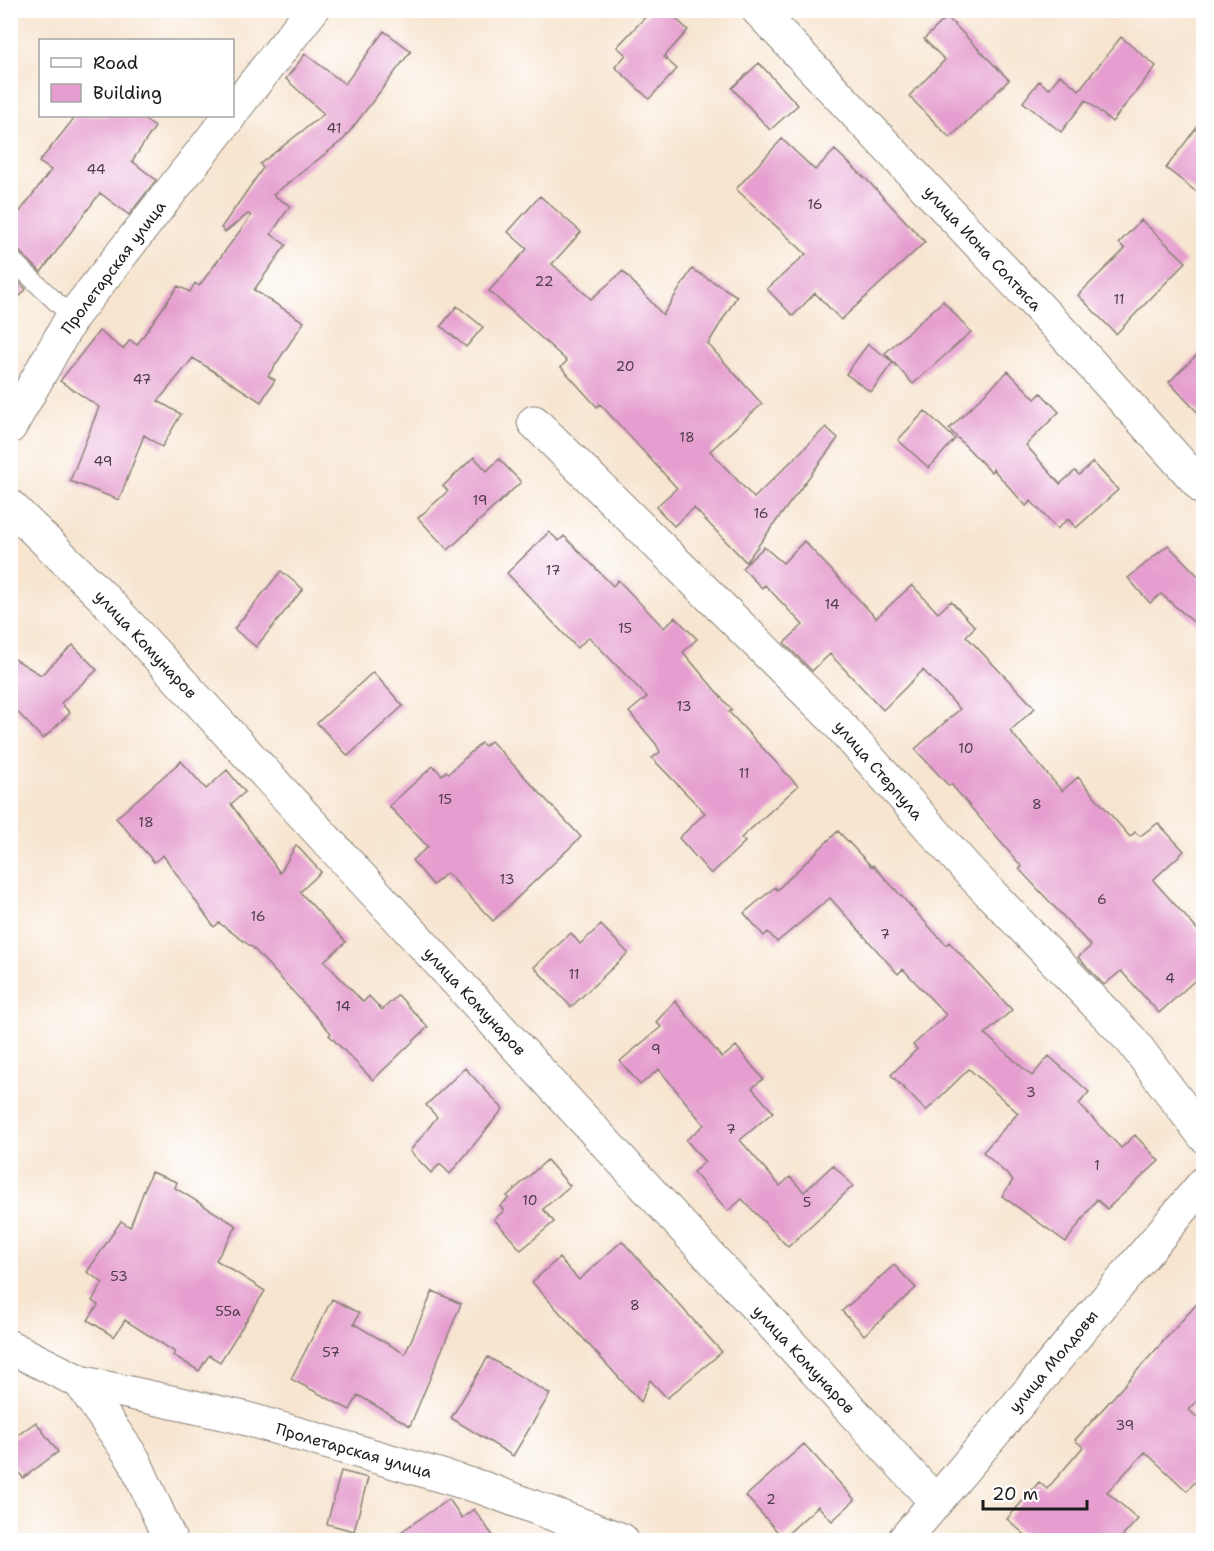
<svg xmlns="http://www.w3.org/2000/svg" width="1214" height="1551" viewBox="0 0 1214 1551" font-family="'Shantell Sans',sans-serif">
<rect width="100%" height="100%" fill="#fff"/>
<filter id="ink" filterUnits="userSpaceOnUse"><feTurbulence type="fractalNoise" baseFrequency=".0167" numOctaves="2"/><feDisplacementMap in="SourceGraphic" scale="12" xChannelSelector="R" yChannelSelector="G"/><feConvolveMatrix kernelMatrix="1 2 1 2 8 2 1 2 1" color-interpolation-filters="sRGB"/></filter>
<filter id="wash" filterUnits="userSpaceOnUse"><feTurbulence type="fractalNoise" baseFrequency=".008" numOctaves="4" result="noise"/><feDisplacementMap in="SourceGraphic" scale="24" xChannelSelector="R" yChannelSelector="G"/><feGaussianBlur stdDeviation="1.35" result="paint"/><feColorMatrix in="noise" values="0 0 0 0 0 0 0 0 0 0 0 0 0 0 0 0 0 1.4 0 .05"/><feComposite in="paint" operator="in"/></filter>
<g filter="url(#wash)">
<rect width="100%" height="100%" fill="#f7e5d0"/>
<g id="blocks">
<path fill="#e59ecf" d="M652 10H667L688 30 664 57 677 69 649 99 615 67 626 55 617 47Z
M947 17 1009 80 950 138 909 96 945 60 924 39Z
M384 31 411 51 344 139 273 195 290 206 271 234 286 245 254 290 304 322 268 376 275 380 261 402 193 358 158 401 181 414 162 447 144 435 119 500 70 481 99 407 60 381 99 331 123 349 130 340 137 345 178 286 190 292 195 283 199 286 251 216 248 214 225 232 221 228 263 168 260 164 324 114 286 79 305 54 345 84Z
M1121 37 1156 66 1112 122 1086 100 1061 132 1023 102 1039 81 1049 89 1060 75 1079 90Z
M759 63 798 105 770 130 732 88Z
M76 116H139L155 127 132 161 156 180 129 215 100 193 41 272 18 250 10 247V225L51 170 39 162Z
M1203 119V197L1166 168Z
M782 139 815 170 835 150 868 181 925 242 841 320 815 293 793 316 767 289 806 254 736 189Z
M540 196 581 232 552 264 591 299 623 271 663 315 692 269 737 296 708 344 762 404 710 451 754 498 826 427 838 438 746 562 694 508 674 526 656 507 677 488 600 404 597 407 561 367 567 361 489 291 527 249 508 232Z
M1141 220 1186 262 1116 334 1078 295 1125 249 1119 243Z
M10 274 26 289 10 308Z
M943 301 971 332 913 384 885 353Z
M457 306 483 327 466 347 441 326Z
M868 344 893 362 871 392 846 374Z
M1203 349V418L1169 382Z
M1008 371 1035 399 1041 393 1059 412 1026 445 1060 484 1075 471 1079 475 1093 462 1118 490 1076 528 1068 519 1057 529 1031 501 1026 506 993 469 991 472 949 429Z
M925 411 955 439 929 468 898 440Z
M474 457 487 471 499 459 521 482 448 550 418 518 448 491 443 486Z
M549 532 559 541 564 536 613 586 618 580 664 628 675 617 697 639 683 652 732 710 729 712 798 786 741 838 745 842 711 874 679 838 705 813 652 758 660 752 656 744 629 712 647 697 589 637 577 648 507 573Z
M804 541 876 618 912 585 938 613 951 601 975 627 966 636 1035 708 1010 731 1062 791 1078 777 1130 837 1135 832 1140 836 1158 823 1184 851 1153 880 1203 936V973L1159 1013 1121 971 1104 985 1078 957 1091 946 1019 869 1022 867 951 784 949 786 915 749 960 709 923 670 883 710 830 654 812 671 784 643 803 625 765 585 762 588 742 568 764 547 783 563Z
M1168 545 1203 581V630L1161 594 1150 603 1128 578Z
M281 571 303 589 256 647 234 629Z
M73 645 97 670 61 703 70 713 43 739 10 704V656L41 675Z
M373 672 403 706 348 756 317 723Z
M491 741 581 837 493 921 447 873 433 885 412 860 428 847 389 806 433 766 442 775 446 771 449 773 481 743 485 746Z
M181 761 206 789 227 770 245 792 231 804 280 873 296 845 321 872 300 892 346 942 324 961 363 1002 369 996 382 1010 398 995 428 1027 373 1080 329 1035 331 1033 253 948 219 923 214 927 163 855 154 862 116 818Z
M838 831 872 867 873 865 946 945 949 942 1012 1010 985 1034 1032 1076 1049 1056 1089 1092 1079 1104 1121 1148 1135 1135 1159 1161 1107 1209 1097 1199 1066 1242 1002 1196 1013 1180 983 1152 1018 1113 969 1069 926 1111 891 1075 917 1049 913 1045 946 1015 903 969 898 974 830 898 777 942 768 932 764 936 744 913 775 887 777 890Z
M601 925 628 953 571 1007 534 967 571 933 580 944Z
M675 1001 722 1058 736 1046 763 1079 752 1088 773 1112 740 1140 780 1186 790 1177 804 1192 833 1165 853 1186 788 1247 742 1199 728 1211 693 1172 705 1162 686 1140 704 1125 659 1069 640 1085 620 1061 661 1027 656 1022Z
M465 1068 503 1109 450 1174 440 1164 431 1173 410 1151 437 1117 426 1105Z
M547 1160 570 1186 543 1209 554 1222 521 1250 494 1219 504 1211 500 1206 509 1198 507 1196Z
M151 1172 177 1182 175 1188 237 1226 216 1260 265 1291 220 1362 209 1355 199 1371 173 1355 175 1352 125 1320 114 1337 88 1320 98 1305 92 1301 103 1283 87 1272 121 1221 130 1227Z
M622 1241 722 1352 667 1398 650 1380 641 1402 532 1282 559 1258 579 1280Z
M894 1265 916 1288 864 1335 842 1311Z
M433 1291 461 1304 410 1426 358 1395 350 1410 291 1379 332 1299 359 1313 354 1324 405 1354Z
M1203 1297V1394L1189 1410 1203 1423V1473L1187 1491 1145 1452 1107 1492 1138 1519 1119 1540H1031L1007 1519 1039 1482 1047 1489 1083 1447 1075 1440Z
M488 1357 550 1394 513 1456 451 1418Z
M36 1422 58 1452 23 1478 10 1461V1441Z
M804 1444 855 1500 832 1521 818 1506 783 1538 746 1496Z
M341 1471 368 1478 354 1531 327 1524Z
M449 1499 462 1518 474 1509 496 1540H389Z"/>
</g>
</g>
<g filter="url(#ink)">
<use href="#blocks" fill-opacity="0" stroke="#8a8076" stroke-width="1.5"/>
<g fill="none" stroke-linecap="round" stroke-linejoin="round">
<g stroke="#8a8076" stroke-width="20">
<path id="service" d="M10 258 72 317"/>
</g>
<g stroke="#8a8076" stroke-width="35">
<path id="minor" d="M758 10 1066 336 1204 489
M232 112 312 10
M534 422 835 720 967 869 1132 1041 1204 1136
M10 427 72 317 230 116
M10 506 102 596 935 1501
M10 1347 80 1382 134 1460 170 1540
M80 1382 240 1417 483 1488 622 1540
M904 1540 1204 1183"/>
</g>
<use href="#service" stroke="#fff" stroke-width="18"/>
<use href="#minor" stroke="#fff" stroke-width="33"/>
</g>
</g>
<g text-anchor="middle" stroke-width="4.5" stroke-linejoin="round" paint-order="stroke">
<g font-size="14" fill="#4e3c49">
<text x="334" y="133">41</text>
<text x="96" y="174">44</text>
<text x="815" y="209">16</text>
<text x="544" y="286">22</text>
<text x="1119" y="304">11</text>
<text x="625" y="371">20</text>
<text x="142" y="384">47</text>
<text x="687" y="442">18</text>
<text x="103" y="466">49</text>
<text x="480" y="505">19</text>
<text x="761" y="518">16</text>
<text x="553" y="575">17</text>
<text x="832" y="609">14</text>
<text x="625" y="633">15</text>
<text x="684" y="711">13</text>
<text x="966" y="753">10</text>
<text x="744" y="778">11</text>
<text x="445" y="804">15</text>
<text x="1037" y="809">8</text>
<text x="146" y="827">18</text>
<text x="507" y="884">13</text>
<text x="1102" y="904">6</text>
<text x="258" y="921">16</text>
<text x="885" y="939">7</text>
<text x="574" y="979">11</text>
<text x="1170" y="983">4</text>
<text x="343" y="1011">14</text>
<text x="656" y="1054">9</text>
<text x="1031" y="1097">3</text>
<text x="731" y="1134">7</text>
<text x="1097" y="1170">1</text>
<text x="530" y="1205">10</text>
<text x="807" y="1207">5</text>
<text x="119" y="1281">53</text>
<text x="635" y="1310">8</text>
<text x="228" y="1316">55а</text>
<text x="331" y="1357">57</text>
<text x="1125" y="1430">39</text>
<text x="771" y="1504">2</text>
</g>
<g font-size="16" fill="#1c1c1c" stroke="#fff">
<text transform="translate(983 248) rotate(47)" y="6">улица Иона Солтыса</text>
<text transform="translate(113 267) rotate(-53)" y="6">Пролетарская улица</text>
<text transform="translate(146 644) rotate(47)" y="6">улица Комунаров</text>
<text transform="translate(879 770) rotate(49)" y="6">улица Стерпула</text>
<text transform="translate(475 1001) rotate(47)" y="6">улица Комунаров</text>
<text transform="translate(804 1359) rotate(47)" y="6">улица Комунаров</text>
<text transform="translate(1053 1361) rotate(-50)" y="6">улица Молдовы</text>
<text transform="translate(354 1450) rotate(16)" y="6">Пролетарская улица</text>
</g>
</g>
<rect width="1214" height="1551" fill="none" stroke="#fff" stroke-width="36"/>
<rect x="39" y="39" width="195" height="78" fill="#ffffff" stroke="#a4a4a4" stroke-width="1.5"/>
<rect x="51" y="58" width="30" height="9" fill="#ffffff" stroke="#a4a4a4" stroke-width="1.5"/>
<text x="93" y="69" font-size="18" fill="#1c1c1c">Road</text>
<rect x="51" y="84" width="30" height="18" fill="#e59ecf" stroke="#a4a4a4" stroke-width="1.5"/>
<text x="93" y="99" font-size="18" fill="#1c1c1c">Building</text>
<path d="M983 1500v9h104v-9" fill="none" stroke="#1c1c1c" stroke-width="3"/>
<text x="992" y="1500" font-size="18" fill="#1c1c1c" stroke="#ffffff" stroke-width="4.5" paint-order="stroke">20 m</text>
</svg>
